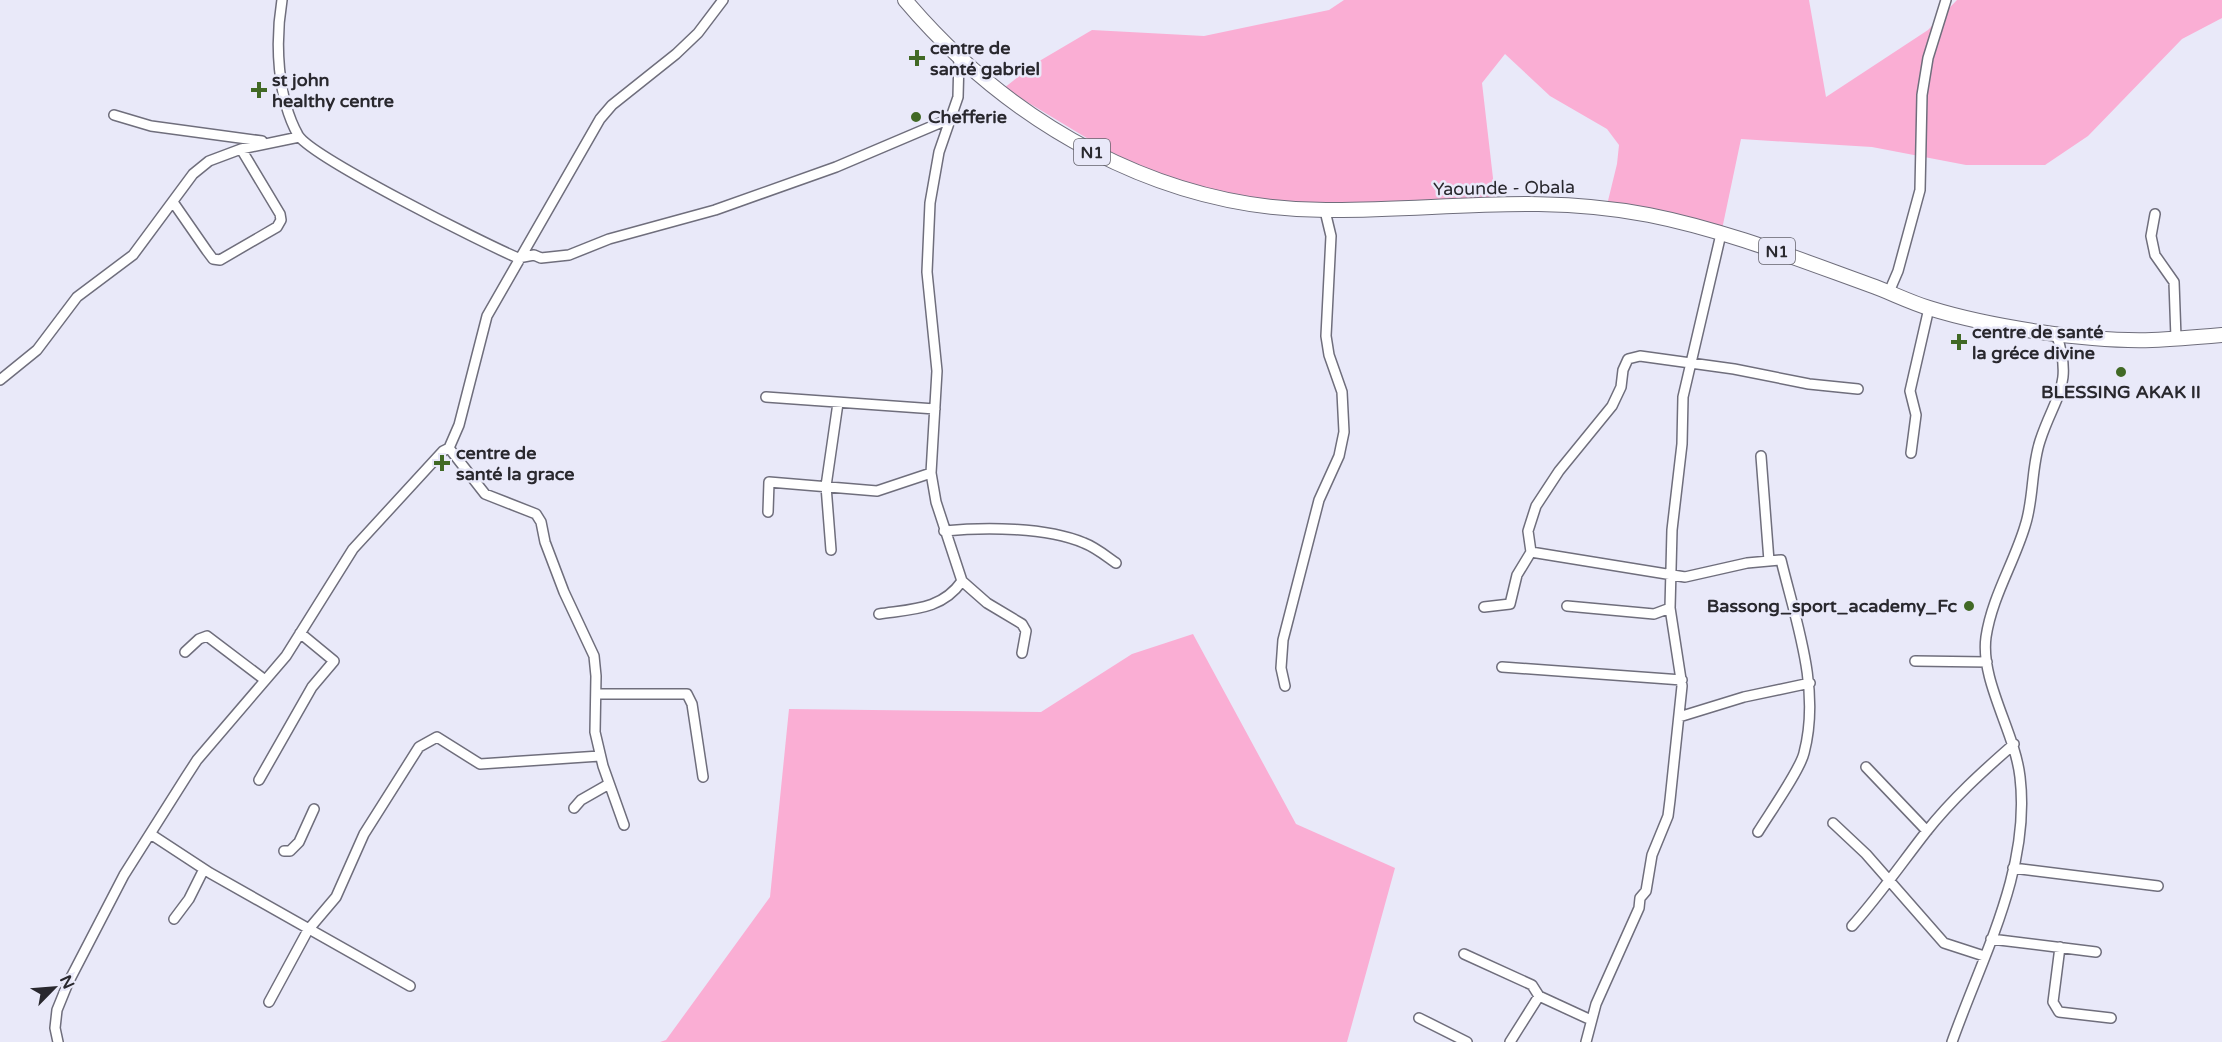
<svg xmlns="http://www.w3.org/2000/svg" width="2222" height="1042" viewBox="0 0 2222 1042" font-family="'Varela Round',sans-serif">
<rect width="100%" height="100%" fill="#e9e9f9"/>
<path fill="#faaed4" d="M1344 0H1809L1826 97 1928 30 1957 0H2222V18L2182 39 2088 136 2045 165H1966L1872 147 1741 139 1721 234 1606 209 1617 164 1619 145 1607 129 1550 96 1505 54 1482 83 1496 204 1339 211 1217 193 1128 163 1004 88 1036 63 1092 30 1204 36 1329 10Z
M1193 634 1296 824 1395 868 1347 1042H660L666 1040 770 897 789 709 1041 712 1132 654Z"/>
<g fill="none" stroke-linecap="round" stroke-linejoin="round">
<g stroke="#6f6e7c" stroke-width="12">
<path id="minor" d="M282 0C275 42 277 97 298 135 311 157 485 244 518 258L534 255 541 258 569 255 609 239 715 210 836 167 949 119
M959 58 958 97 939 152 930 203 927 272 937 371 931 473 936 502 962 581 987 603 1022 624 1026 631 1022 653
M114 115 151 126 262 141
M173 202 207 251 213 259 220 260 277 227 281 220 280 214 241 149
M2155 214 2151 236 2155 255 2174 282 2176 338
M1889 292 1898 271 1920 190 1922 95 1928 58 1946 0
M0 380 37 350 77 297 133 255 193 174 209 161 241 149 299 137
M766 397 935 409
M449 448 485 494 536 514 541 522 545 542 564 592 594 656 596 676 595 732 603 766 624 825
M1911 453 1916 415 1910 391 1929 308
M1761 456 1769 561
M768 512 769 482 877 491 931 473
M944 531C985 527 1046 527 1084 543 1095 547 1106 556 1116 563
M831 550 826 486 838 403
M1531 552 1685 577 1747 563 1781 560C1796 622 1821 689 1804 753 1800 770 1769 814 1758 832
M1567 606 1654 614 1670 608
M1484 607 1510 604 1517 575 1531 552 1528 531 1536 506 1559 471 1612 406 1621 387 1623 370 1628 359 1640 356 1734 369 1809 384 1858 389
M879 614C912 609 942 610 962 581
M185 652 199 639 207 636 265 680
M1915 661 1987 662
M1502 667 1682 680
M1285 686 1281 668 1283 640 1319 500 1339 456 1344 432 1342 392 1329 355 1326 336 1331 236 1325 211
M596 694H687L692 704 703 777
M1679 717 1744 697 1810 683
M1866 767 1927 831
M259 780 312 687 334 661 300 633
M574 808 581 800 609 784
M1833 823 1866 854 1944 943 1984 956
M152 835 210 873 410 986
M284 851H290L299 842 314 809
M2013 868 2158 886
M174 919 189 899 204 869
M1852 926C1879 896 1901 864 1926 832 1952 799 1983 771 2014 744
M1991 939 2096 952
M2060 947 2053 1002 2059 1012 2111 1018
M1464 954 1532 985 1539 996 1591 1020
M269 1002 308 930 336 897 364 834 419 747 437 737 480 764 600 756
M1419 1018 1467 1042
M58 1042 55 1028 57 1010 68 983 124 875 186 777 197 760 286 656 353 549 443 451 449 448 459 425 487 316 600 119 612 105 676 54 698 33 723 0
M1510 1042 1539 996
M1586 1042 1596 1004 1639 908 1640 898 1646 891 1652 855 1668 816 1670 800 1682 686 1670 608 1672 530 1682 444 1683 397 1721 234
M1952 1042C1982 957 2031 869 2020 777 2015 732 1980 681 1986 637 1992 597 2014 563 2025 526 2034 499 2031 468 2040 441 2055 395 2074 386 2056 333"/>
</g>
<g stroke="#6f6e7c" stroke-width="16">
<path id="highway" d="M905 0C1010 124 1161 210 1326 210 1437 211 1537 193 1649 215 1725 230 1798 259 1870 285 1890 292 1909 302 1929 308 1990 327 2088 342 2152 340 2175 339 2199 337 2222 335"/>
</g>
<use href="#minor" stroke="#fff" stroke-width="9"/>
<use href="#highway" stroke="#fff" stroke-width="14"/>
</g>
<g fill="#416925" stroke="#e9e9f9" stroke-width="2">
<path d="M914 49h6v6h6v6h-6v6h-6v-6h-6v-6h6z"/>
<path d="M256 81h6v6h6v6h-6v6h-6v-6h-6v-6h6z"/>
<circle cx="916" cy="117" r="6"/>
<path d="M1956 333h6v6h6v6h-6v6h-6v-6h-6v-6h6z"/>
<circle cx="2121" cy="372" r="6"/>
<path d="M439 454h6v6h6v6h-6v6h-6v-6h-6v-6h6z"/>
<circle cx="1969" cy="606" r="6"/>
</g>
<g text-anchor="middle" stroke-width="5" stroke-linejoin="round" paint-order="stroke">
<g fill="#e9e9f9" stroke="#63626b" stroke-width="1.5">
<rect x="1074" y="139" width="36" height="26" rx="4.5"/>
<rect x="1759" y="238" width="36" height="26" rx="4.5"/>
</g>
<g font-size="16" font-weight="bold" fill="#29282e">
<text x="1092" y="158">N1</text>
<text x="1777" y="257">N1</text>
</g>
<g font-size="18" font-weight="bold" fill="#29282e" stroke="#e9e9f9" text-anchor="start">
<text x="930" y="54">centre de<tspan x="930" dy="21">santé gabriel</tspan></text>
<text x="272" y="86">st john<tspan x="272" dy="21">healthy centre</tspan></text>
<text x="928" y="123">Chefferie</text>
<text x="1972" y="338">centre de santé<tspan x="1972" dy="21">la gréce divine</tspan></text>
<text x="2121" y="398" text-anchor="middle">BLESSING AKAK II</text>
<text x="456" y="459">centre de<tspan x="456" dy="21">santé la grace</tspan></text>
<text x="1957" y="612" text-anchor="end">Bassong_sport_academy_Fc</text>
</g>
<g font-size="18" fill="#29282e" stroke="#e9e9f9">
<text transform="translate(1504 188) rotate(-1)" y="6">Yaounde - Obala</text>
</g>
</g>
<g transform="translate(54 988) rotate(65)" stroke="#e9e9f9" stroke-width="4.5" paint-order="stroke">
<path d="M0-4.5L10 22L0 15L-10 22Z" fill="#29282e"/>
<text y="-9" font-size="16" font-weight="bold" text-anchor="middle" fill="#29282e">N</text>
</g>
</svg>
